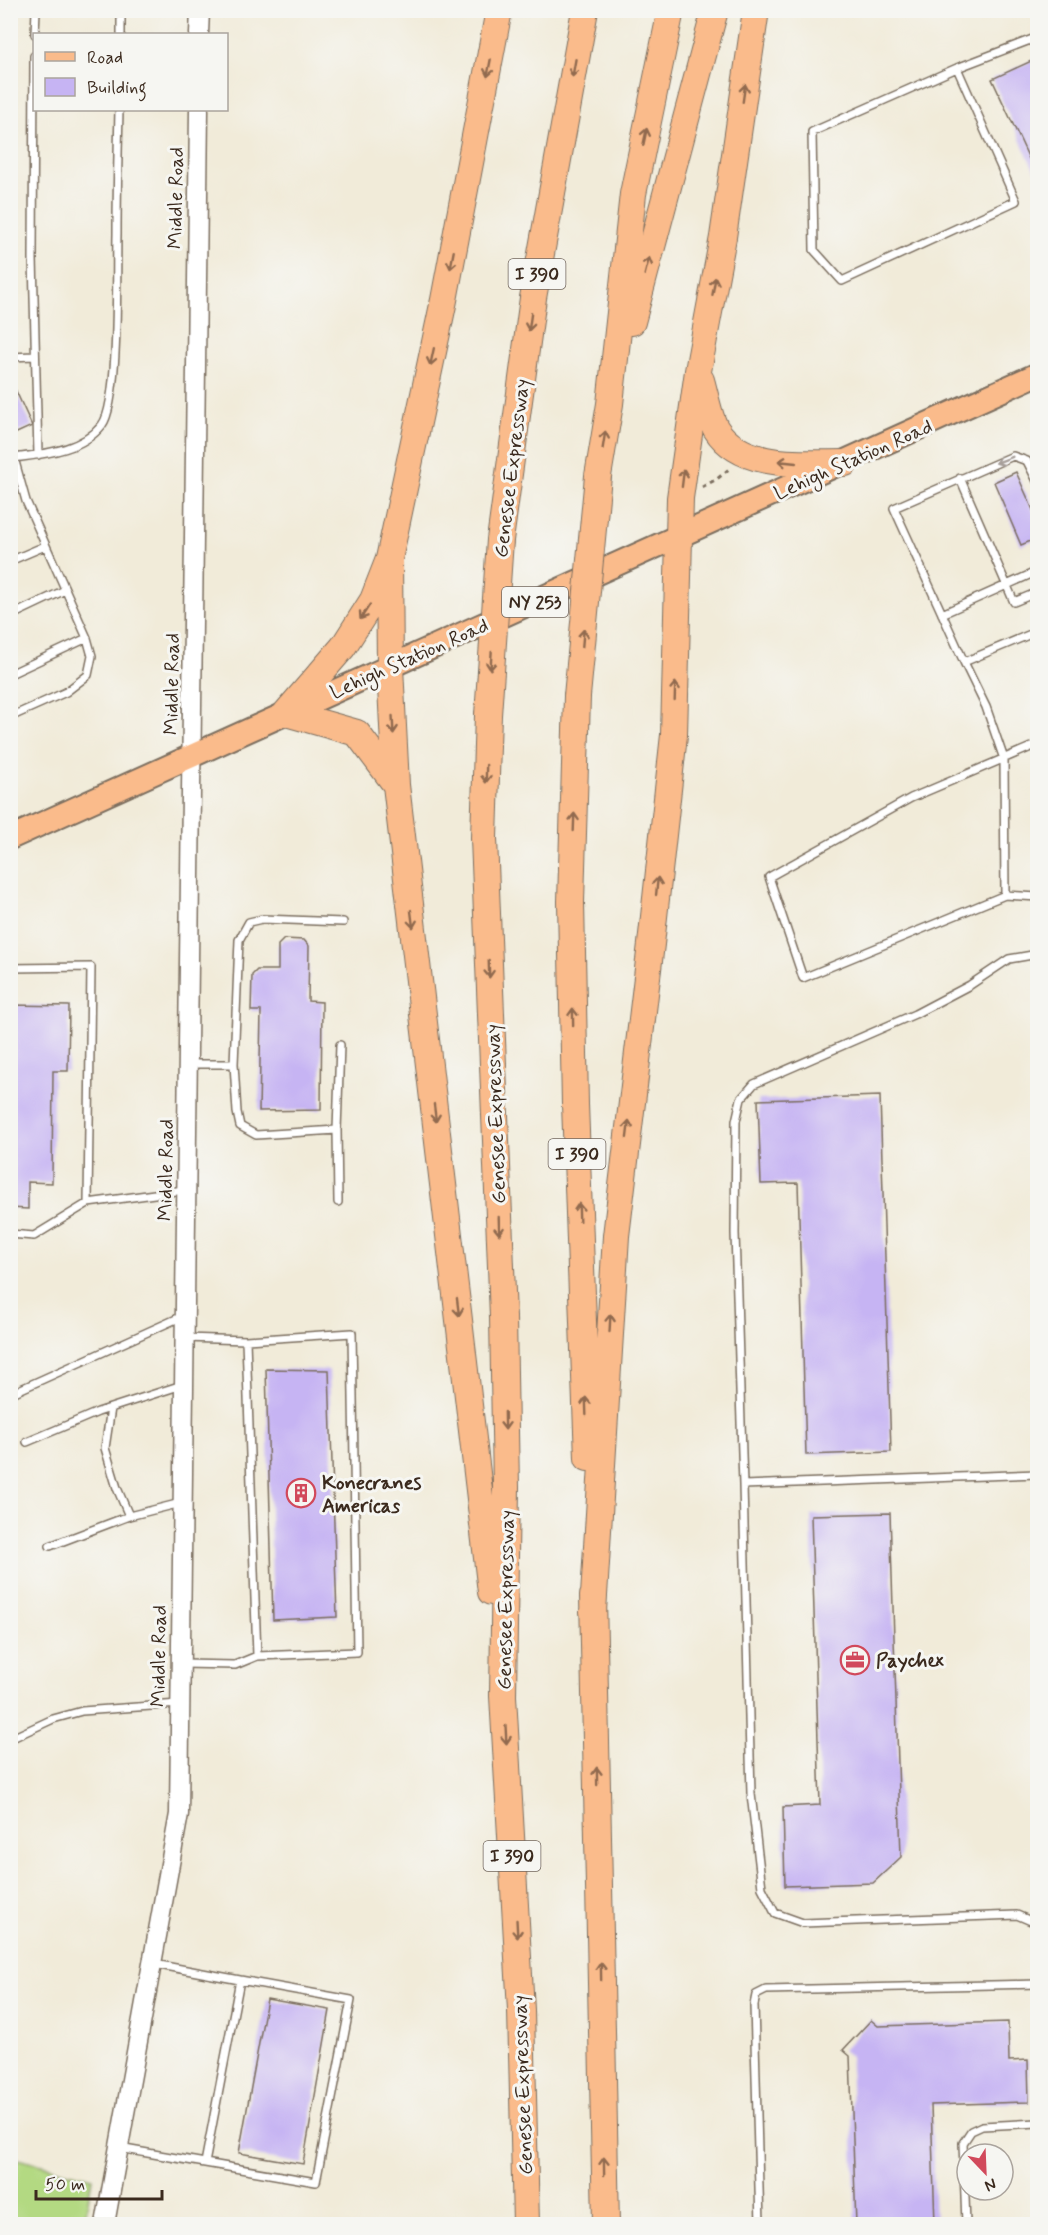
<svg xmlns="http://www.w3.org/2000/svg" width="1048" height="2235" viewBox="0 0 1048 2235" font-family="Mynerve,sans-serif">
<rect width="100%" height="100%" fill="#f6f6f2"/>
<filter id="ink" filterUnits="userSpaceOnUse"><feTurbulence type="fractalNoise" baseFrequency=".0167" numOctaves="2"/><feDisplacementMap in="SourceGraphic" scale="12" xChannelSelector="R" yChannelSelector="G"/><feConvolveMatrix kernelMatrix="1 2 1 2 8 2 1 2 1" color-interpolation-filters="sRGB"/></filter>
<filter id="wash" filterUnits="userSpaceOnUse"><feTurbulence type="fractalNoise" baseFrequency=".008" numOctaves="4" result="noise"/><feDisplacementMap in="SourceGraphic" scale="24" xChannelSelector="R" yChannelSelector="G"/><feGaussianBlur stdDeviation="1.35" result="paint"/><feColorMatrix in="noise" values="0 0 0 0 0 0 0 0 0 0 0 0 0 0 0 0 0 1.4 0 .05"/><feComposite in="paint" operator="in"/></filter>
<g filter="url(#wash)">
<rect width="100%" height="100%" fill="#f1ebd9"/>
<path fill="#b3d982" stroke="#778250" stroke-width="1.5" d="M10 2157 92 2178 84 2224H11Z"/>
<g id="blocks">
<path fill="#c6b4f3" d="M1038 58V178L992 79Z
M10 378 32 426 10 436Z
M1016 472 1038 521V538L1021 545 994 482Z
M284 939 304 940 309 946 308 1001 322 1002 321 1110 259 1111 261 1011H251L252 975 257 970H278V945Z
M10 1005 69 1006 68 1071H53L52 1183 28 1182V1209L10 1208Z
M880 1096 891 1452 806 1455 798 1183 761 1184 758 1100Z
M266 1369 329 1370 337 1617 273 1620Z
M890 1513 901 1857 873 1883 785 1886 783 1807 820 1805 811 1515Z
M267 1999 330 2010 303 2164 239 2153Z
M871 2020 878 2026 1008 2022 1009 2061 1028 2060 1029 2102 931 2105 935 2224H856L850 2056 843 2050Z"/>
</g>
</g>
<g filter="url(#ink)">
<use href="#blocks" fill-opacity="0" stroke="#7b6e5f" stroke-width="1.5"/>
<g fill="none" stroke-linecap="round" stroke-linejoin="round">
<g stroke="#7b6e5f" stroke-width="10">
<path id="service" d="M35 34 36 10
M121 34V10
M34 56 33 258 38 455
M957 68 1016 201 842 281 814 250 812 132 957 68 1038 37
M10 357 34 356
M960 478 1014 602 1038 592
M1038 483 1027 461 1013 456 894 508 964 662 1038 631
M10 561 45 546
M942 614 1038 571
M10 616 65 590
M964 662 986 707 1004 759 1005 895
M10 674 87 638
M10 717 66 692 88 675 92 656 87 638 26 501 14 458C43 454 82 451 102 425 120 402 116 268 117 234 117 192 118 151 119 110
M1038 744 911 798 769 877 803 978 1005 895 1038 897
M1038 954 1009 959 970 985 915 1014 754 1084 741 1099 736 1121 735 1233 743 1485 751 1794 762 1888 775 1913 803 1923 1017 1915 1038 1924
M10 968 91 967 88 1203
M188 1064H234L239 940 249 922 262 919 343 922
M234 1064 237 1112 240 1126 256 1135 337 1130 340 1045
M337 1130 338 1202
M10 1234 34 1236 88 1203 184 1190
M246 1340 257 1656
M10 1394 183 1316
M111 1408 105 1448 117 1488 129 1516
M27 1442 98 1412 182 1385
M743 1485 1038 1474
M50 1546 129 1516 181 1503
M183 1664 235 1665 257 1656 357 1652 352 1333 246 1340 185 1338
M10 1739 53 1719 82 1711 179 1704
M119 2148 205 2163 240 1980 154 1964
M205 2163 316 2182 351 2000 240 1980
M760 2224 754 2005 756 1995 766 1990 1038 1984
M966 2224 963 2143 971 2131 982 2126 1038 2123"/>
</g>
<g stroke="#7b6e5f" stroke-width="21">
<path id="tertiary" d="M199 34 200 10
M105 2224 179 1814 199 110"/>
</g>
<g stroke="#7b6e5f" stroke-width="26">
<path id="primary" d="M10 838 1038 374"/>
</g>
<g stroke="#7b6e5f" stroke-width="28">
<path id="motorway" d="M632 322 715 10
M701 380C705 393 709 418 716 429 742 470 803 463 845 463
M598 476 610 404 633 194 671 10
M500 540 533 298 585 10
M389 559 390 667 396 785 491 1592
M577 696 571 902 575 1104 588 1458
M488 715 484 838 503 1317 506 1487 503 1696 521 2010 526 2224
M396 785 357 733 286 713 343 647 373 600 389 559 444 300 499 10
M593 1596 606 2224
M593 1612 616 1236 651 944 674 735 680 498 698 371 723 237 756 10"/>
</g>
<path stroke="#7b6e5f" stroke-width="3" stroke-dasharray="4.5 4.5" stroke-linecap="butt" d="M702 487 717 479 729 469"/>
<use href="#service" stroke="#fff" stroke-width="7"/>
<use href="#tertiary" stroke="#fff" stroke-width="18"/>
<use href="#primary" stroke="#fabb8b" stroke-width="22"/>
<use href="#motorway" stroke="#fabb8b" stroke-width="26"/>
<g stroke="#7b6e5f" stroke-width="28" stroke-linecap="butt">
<path id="motorway-bridge" d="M577 696 598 476
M488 715 500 540"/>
</g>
<use href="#motorway-bridge" stroke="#fabb8b" stroke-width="26"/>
</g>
<defs><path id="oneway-shaft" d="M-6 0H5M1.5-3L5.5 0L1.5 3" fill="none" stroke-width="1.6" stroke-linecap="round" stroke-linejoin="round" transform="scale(1.5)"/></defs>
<g stroke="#916b4f">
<use href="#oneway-shaft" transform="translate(489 68) rotate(101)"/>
<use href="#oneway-shaft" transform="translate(574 68) rotate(100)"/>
<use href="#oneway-shaft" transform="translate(744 93) rotate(-82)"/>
<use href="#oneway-shaft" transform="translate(645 137) rotate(-78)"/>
<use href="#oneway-shaft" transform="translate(452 260) rotate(101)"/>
<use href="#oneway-shaft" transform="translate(647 266) rotate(-75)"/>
<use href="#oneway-shaft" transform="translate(714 286) rotate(-80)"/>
<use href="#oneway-shaft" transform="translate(530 322) rotate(98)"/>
<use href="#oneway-shaft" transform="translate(432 357) rotate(102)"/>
<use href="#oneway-shaft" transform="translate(604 440) rotate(-81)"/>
<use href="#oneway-shaft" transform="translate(787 462) rotate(-174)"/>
<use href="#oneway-shaft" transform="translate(683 478) rotate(-83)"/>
<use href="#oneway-shaft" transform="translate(365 612) rotate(123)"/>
<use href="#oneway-shaft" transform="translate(583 638) rotate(-85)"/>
<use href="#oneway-shaft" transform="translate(491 661) rotate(94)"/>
<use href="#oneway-shaft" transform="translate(675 691) rotate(-88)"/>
<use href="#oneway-shaft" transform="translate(393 725) rotate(87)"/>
<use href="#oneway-shaft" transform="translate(486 774) rotate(91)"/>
<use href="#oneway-shaft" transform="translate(574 822) rotate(-88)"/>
<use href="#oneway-shaft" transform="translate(657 886) rotate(-84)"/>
<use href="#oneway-shaft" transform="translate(412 919) rotate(83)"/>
<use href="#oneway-shaft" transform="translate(489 969) rotate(88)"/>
<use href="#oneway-shaft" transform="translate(573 1017) rotate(-91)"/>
<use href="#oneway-shaft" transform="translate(435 1113) rotate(83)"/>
<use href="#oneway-shaft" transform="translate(628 1129) rotate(-83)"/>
<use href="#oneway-shaft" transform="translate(579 1212) rotate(-92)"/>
<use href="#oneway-shaft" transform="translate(499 1226) rotate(88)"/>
<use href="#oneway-shaft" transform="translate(458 1307) rotate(83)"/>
<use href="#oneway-shaft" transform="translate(610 1323) rotate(-87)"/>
<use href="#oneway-shaft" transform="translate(586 1406) rotate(-92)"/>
<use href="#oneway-shaft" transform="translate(505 1421) rotate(89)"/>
<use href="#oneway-shaft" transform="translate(506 1735) rotate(87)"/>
<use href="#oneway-shaft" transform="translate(597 1776) rotate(-91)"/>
<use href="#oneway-shaft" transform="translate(517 1929) rotate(87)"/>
<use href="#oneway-shaft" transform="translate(601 1971) rotate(-91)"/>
<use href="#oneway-shaft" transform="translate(604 2166) rotate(-91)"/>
</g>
<use stroke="#a79f9a" href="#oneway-shaft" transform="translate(1004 460) rotate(159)"/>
</g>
<defs>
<g id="building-ring" transform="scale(1.5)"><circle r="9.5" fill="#f6f6f2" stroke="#d1495b" stroke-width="1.5"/><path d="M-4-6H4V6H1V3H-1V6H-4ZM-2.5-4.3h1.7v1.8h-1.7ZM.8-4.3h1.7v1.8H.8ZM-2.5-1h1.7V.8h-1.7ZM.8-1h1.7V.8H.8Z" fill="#d1495b"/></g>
<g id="office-ring" transform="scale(1.5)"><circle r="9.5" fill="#f6f6f2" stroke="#d1495b" stroke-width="1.5"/><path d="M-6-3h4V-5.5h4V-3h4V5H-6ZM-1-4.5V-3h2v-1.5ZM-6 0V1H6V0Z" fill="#d1495b"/></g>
</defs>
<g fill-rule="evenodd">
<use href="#building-ring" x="301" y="1493"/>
<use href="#office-ring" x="855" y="1660"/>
</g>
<g text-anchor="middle" stroke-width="6" stroke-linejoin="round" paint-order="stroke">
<g fill="#f6f6f2" stroke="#73675e" stroke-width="1.5">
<rect x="508.5" y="259" width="57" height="30" rx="4.5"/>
<rect x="502" y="587" width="66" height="30" rx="4.5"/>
<rect x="548.5" y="1139" width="57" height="30" rx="4.5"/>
<rect x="483.5" y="1841" width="57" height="30" rx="4.5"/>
</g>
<g font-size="18" font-weight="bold" fill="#3b2a1e">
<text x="537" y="280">I 390</text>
<text x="535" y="608">NY 253</text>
<text x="577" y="1160">I 390</text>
<text x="512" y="1862">I 390</text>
</g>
<g font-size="20" fill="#3b2a1e" stroke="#f6f6f2">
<text transform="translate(175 198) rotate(-89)" y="7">Middle Road</text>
<text transform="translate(853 459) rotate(-24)" y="7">Lehigh Station Road</text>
<text transform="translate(511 468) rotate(-83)" y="7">Genesee Expressway</text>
<text transform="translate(409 658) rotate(-24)" y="7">Lehigh Station Road</text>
<text transform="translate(171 684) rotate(-89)" y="7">Middle Road</text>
<text transform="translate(495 1114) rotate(-92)" y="7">Genesee Expressway</text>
<text transform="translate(165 1170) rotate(-89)" y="7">Middle Road</text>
<text transform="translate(505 1600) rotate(-89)" y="7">Genesee Expressway</text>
<text transform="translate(158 1656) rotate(-89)" y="7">Middle Road</text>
<text transform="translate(522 2085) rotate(-92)" y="7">Genesee Expressway</text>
</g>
<g font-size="20" font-weight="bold" fill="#3b2a1e" stroke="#f6f6f2" text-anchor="start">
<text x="322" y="1489">Konecranes<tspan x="322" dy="23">Americas</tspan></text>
<text x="876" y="1667">Paychex</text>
</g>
</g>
<rect width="1048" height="2235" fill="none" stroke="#f6f6f2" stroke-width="36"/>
<rect x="33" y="33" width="195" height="78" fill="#f6f6f2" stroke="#aba49d" stroke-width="1.5"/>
<rect x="45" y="52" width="30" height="9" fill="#fabb8b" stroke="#aba49d" stroke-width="1.5"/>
<text x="87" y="63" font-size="18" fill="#3b2a1e">Road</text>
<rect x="45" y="78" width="30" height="18" fill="#c6b4f3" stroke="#aba49d" stroke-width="1.5"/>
<text x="87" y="93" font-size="18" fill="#3b2a1e">Building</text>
<g transform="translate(985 2172) rotate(157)"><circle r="28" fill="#f6f6f2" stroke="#aba49d" stroke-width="1.5"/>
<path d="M0-4.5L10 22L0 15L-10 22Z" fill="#d1495b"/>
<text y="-9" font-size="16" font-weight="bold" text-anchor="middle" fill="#3b2a1e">N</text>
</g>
<path d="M36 2190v9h126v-9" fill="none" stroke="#3b2a1e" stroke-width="3"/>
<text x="45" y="2190" font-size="18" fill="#3b2a1e" stroke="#f6f6f2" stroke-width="4.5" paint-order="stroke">50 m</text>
</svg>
